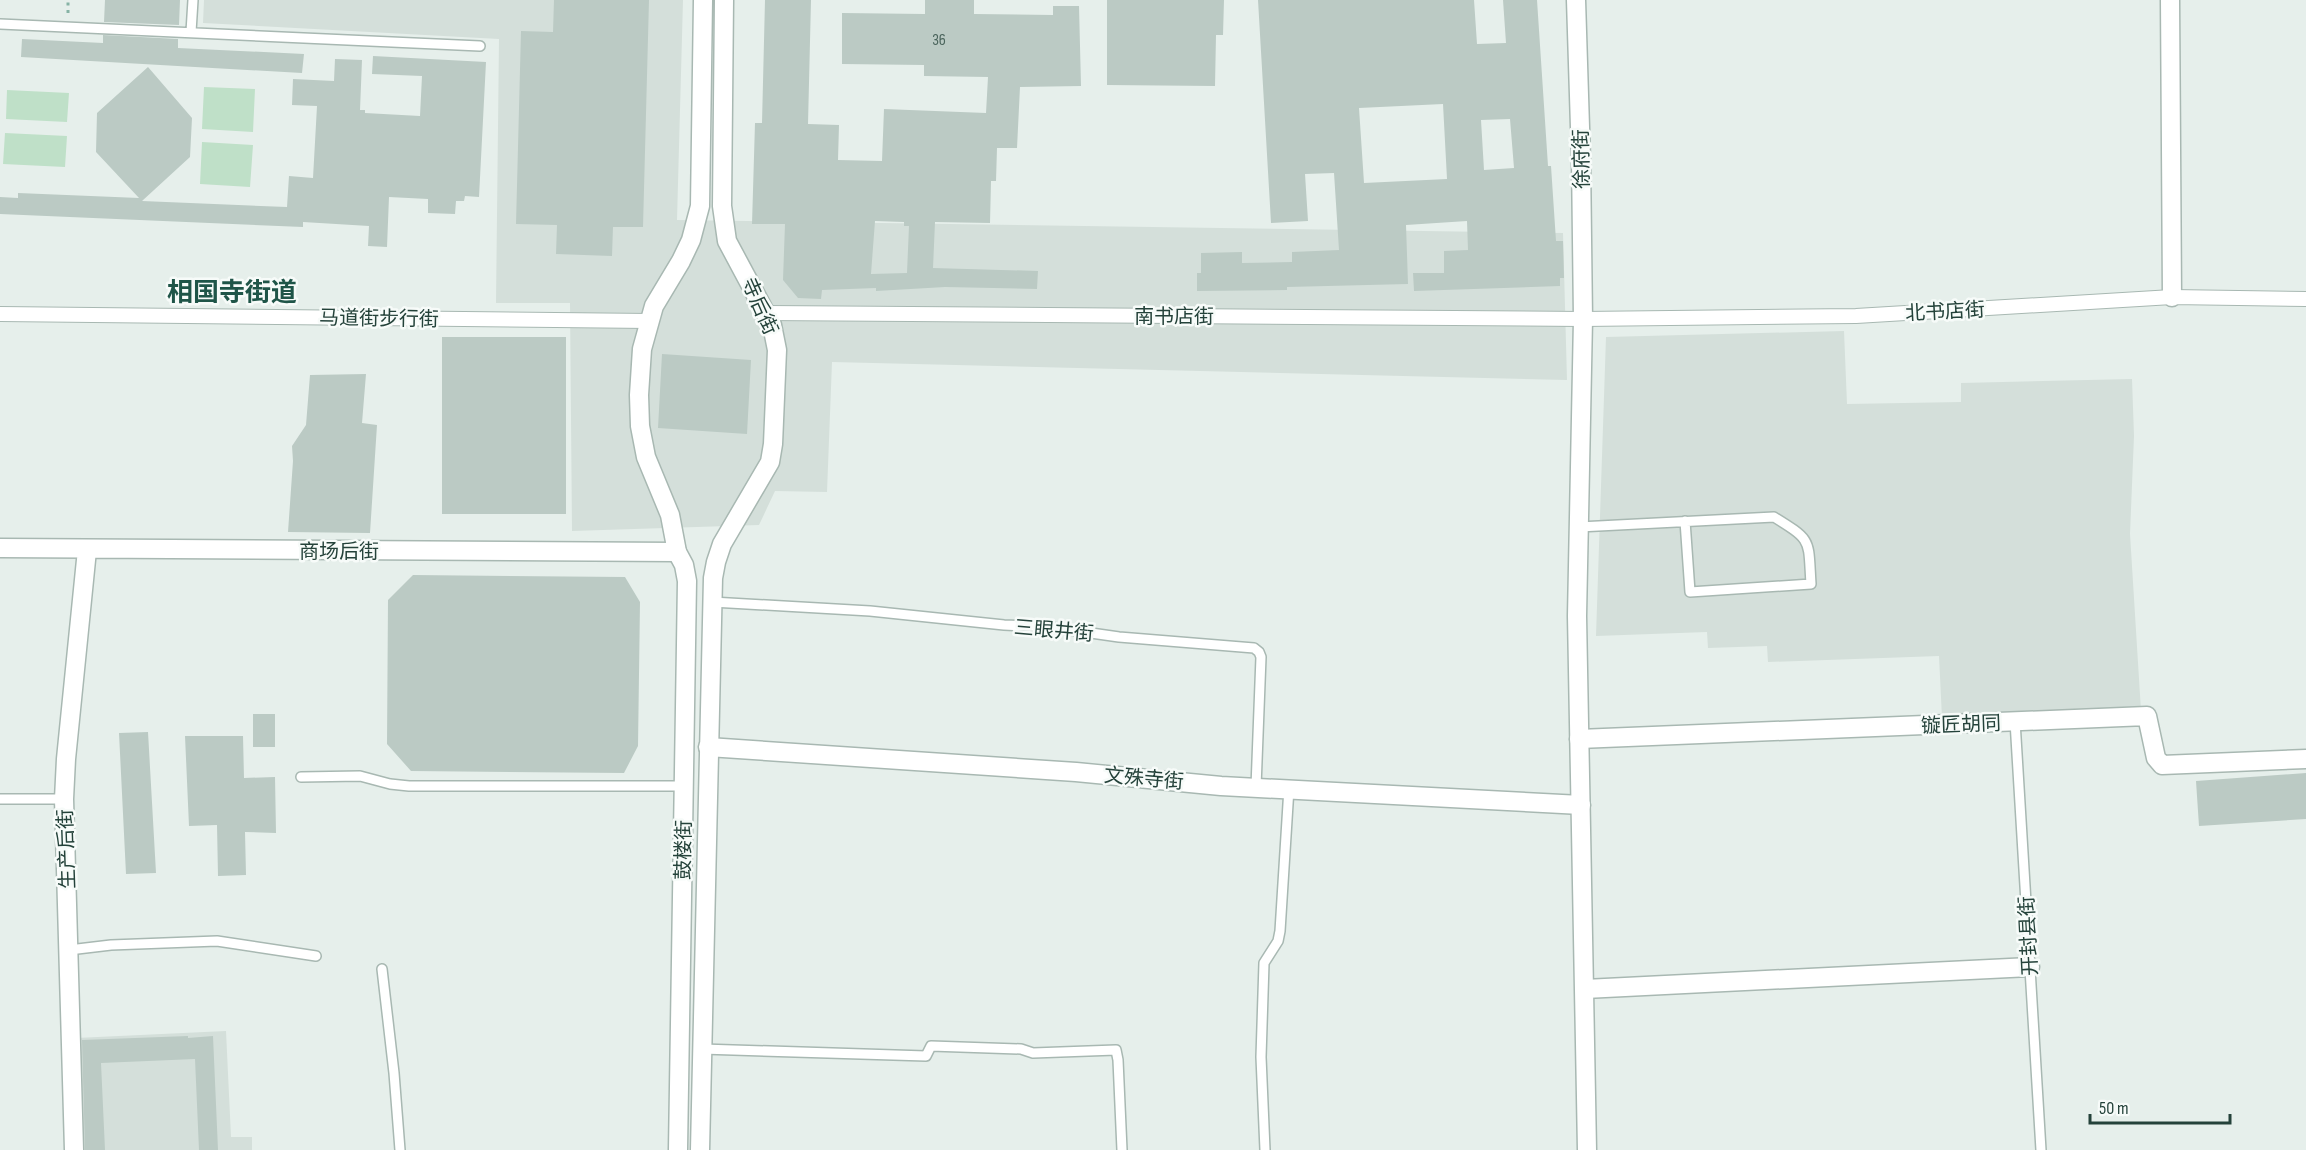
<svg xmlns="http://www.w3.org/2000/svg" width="2306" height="1150" viewBox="0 0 2306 1150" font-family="'Sofia Sans Condensed','Noto Sans SC',sans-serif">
<rect width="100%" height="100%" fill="#e6efeb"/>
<path fill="#d4dfda" d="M204 0H683L677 220 1563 233 1567 380 832 362 827 492 775 491 759 525 572 531 570 303H496L499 39 203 23Z
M1844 331 1847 404 1961 402V383L2132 379 2134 436 2130 534 2141 711 1942 718 1939 656 1768 662 1767 646 1708 648 1707 632 1596 636 1606 337Z
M226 1031 231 1137H252V1150H80L76 1038Z"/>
<path fill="#bfe0c8" d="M204 87 255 89 253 132 202 129Z
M7 90 69 93 67 122 6 119Z
M5 133 67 136 65 167 3 164Z
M202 142 253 145 250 187 200 184Z"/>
<path fill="#bbcac4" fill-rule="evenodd" d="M105 0H180L179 25 104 22Z
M554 0H649L643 227H613L612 256 556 254 557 225 516 224 521 31 553 32Z
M765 0H811L808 124 839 125 838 160 882 161 884 109 986 113 988 77 924 76V65L842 64V13L925 14V0H974V14L1053 15V6H1079L1081 86 1020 87 1017 148H997L996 181H991L990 223 935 222 933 268 1038 271 1037 289 945 287 876 291V288L822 290 821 299 798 298 783 280 785 224H752L755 123H762ZM875 221 904 222V226H909L907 273 871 274Z
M1107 0H1224L1223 35H1216L1215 86 1107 85Z
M1258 0H1474L1477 44 1506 43 1503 0H1537L1548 166H1551L1556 241H1563L1564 278H1560V286L1414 291 1413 273H1444V251L1468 250 1467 221 1406 225 1408 284 1287 287V290L1197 291V273H1201V253L1242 252V263L1292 262V252L1339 250 1334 173 1305 174 1308 221 1271 223ZM1443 104 1447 179 1364 183 1359 108ZM1510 119 1514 168 1484 170 1481 120Z
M103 35 178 39V48L304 54 302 73 21 57 22 39 103 43Z
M373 56 486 62 479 197 465 196 464 201H456L455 214 428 213V199L389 197 387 247 368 246 369 226 303 222V227L0 214V197L18 198V193L139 198 96 152 97 113 148 67 192 118 190 157 142 201 287 207 289 176 313 178 317 106 292 105 293 79 334 81 335 59 362 60 360 110H365V113L420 116 422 76 372 74Z
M442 337H566V514H442Z
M662 354 751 360 747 434 658 428Z
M366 374 362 423 377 425 370 533 288 532 293 461 292 446 306 425 310 375Z
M413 575 625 577 640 602 638 746 624 773 411 771 387 744 388 600Z
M253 714H275V747H253Z
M148 732 156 873 126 874 119 733Z
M185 736H243L244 778 275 777 276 833 245 832 246 875 218 876 217 825 189 826Z
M2306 773V819L2199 826 2196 781Z
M188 1036V1038L213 1036 218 1150H199L195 1059 101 1063 105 1150H85L82 1040Z"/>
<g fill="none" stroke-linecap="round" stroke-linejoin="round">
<g stroke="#a8b8b2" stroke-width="12">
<path id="service" d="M0 24 480 46
M191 32 193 0
M1579 527 1774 517C1813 541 1808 539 1811 584L1690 592 1685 521
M712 602 870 611 1004 625 1049 627 1119 637 1254 648 1259 652 1261 657 1256 787
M2015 721 2041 1150
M301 777 360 776 390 784 409 786H683
M0 799H64
M69 950 111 945 217 941 316 956
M382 969 394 1073 400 1150
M702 1049 926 1056 931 1046 1021 1049 1033 1053 1116 1050 1118 1060 1122 1150
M1265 1150 1261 1057 1264 963 1278 941 1280 931 1289 788"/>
</g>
<g stroke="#a8b8b2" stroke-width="16">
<path id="pedestrian" d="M766 313 1583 319 1856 316 2172 297 2306 299
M0 314 650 321"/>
</g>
<g stroke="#a8b8b2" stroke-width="21">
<path id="minor" d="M2170 0 2172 297
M0 548 677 552
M1579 739 2147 716 2156 758 2162 765 2306 759
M708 747 1076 772 1221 786 1581 805
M1585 989 2030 967
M74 1150 64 799 66 759 87 550"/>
</g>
<g stroke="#a8b8b2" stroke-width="21">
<path id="tertiary" d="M1576 0 1581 159 1583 319 1577 616 1587 1150
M678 1150 687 581 684 565 677 552 670 515 646 457 640 426 639 395 642 349 654 306 681 261 691 240 700 206 703 0
M700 1150 713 578 716 562 722 544 770 462 773 444 777 350 772 325 727 241 722 206 724 0"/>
</g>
<path stroke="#86b3a5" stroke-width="3" stroke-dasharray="3 4.5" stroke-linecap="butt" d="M68 13V0"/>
<use href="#service" stroke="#fff" stroke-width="9"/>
<use href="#pedestrian" stroke="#fff" stroke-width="14"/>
<use href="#minor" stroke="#fff" stroke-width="18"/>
<use href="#tertiary" stroke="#fff" stroke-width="18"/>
</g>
<g text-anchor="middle" stroke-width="5" stroke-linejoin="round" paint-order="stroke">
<g font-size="16" fill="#4a645c">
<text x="939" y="45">36</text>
</g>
<g font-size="20" fill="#24423a" stroke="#f7fbf9">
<text transform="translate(1581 159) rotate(-91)" y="7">徐府街</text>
<text transform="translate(760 306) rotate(66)" y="7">寺后街</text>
<text transform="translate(1945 311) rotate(-3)" y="7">北书店街</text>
<text x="1174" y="323">南书店街</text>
<text transform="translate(379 318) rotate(1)" y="7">马道街步行街</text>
<text x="339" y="558">商场后街</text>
<text transform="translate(1054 630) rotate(5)" y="7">三眼井街</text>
<text transform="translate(1961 724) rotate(-2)" y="7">镟匠胡同</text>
<text transform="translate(1144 778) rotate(5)" y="7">文殊寺街</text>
<text transform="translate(66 849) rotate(-92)" y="7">生产后街</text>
<text transform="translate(683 850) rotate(-89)" y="7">鼓楼街</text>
<text transform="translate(2028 936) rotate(-93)" y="7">开封县街</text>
</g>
<g font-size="26" font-weight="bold" fill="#1f5548" stroke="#f7fbf9">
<text x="232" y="301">相国寺街道</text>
</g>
</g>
<path d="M2090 1114v9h140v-9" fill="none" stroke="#24423a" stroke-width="3"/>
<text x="2099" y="1114" font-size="18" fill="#24423a" stroke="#f7fbf9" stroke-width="4.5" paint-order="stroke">50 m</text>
</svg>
